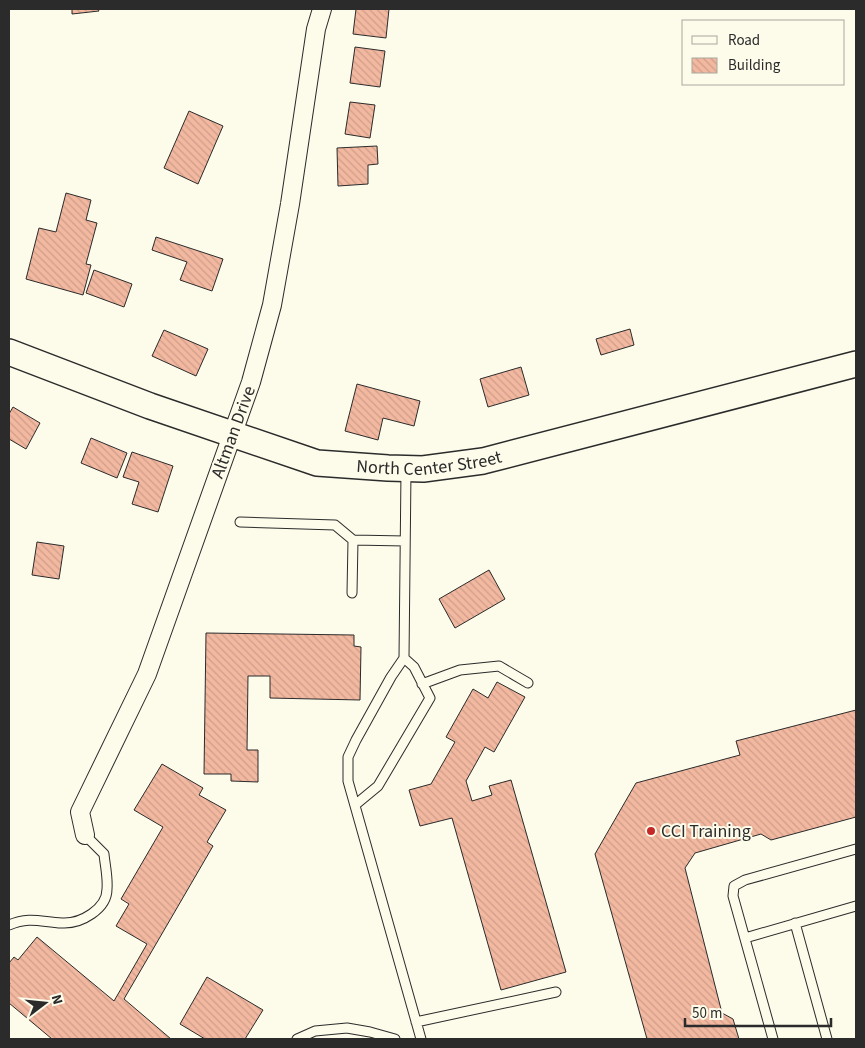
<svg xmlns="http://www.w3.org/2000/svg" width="865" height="1048" viewBox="0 0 865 1048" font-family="'Source Sans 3',sans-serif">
<defs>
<pattern id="building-back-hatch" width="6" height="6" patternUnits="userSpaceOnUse" patternTransform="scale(1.25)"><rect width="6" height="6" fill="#f2b8a0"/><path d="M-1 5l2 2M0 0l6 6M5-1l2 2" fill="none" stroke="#d09e8a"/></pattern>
</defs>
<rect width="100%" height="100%" fill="#fdfbea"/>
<path fill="url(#building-back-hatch)" stroke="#2b2b2b" d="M72 9H98L99 11 72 14Z
M356 9H389L386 38 353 34Z
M355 47 385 51 380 87 350 83Z
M350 102 375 105 370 138 345 134Z
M189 111 223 126 198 184 164 168Z
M377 146 378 164 368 165V184L338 186 337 148Z
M66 193 91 200 86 220 97 223 86 264 91 265 83 295 26 279 39 228 56 232Z
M156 237 223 259 212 291 180 280 187 262 152 250Z
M94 270 132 284 124 307 86 293Z
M630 329 634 345 601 355 596 339Z
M164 330 208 349 196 376 152 356Z
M521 367 529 395 488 407 480 379Z
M357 384 420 401 414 426 383 418 378 440 345 431Z
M13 407 40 423 26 449 9 439V414Z
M91 438 127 453 117 478 81 463Z
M132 452 173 466 158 512 132 504 139 482 123 477Z
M37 542 64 546 59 579 32 575Z
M489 570 505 599 455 628 439 599Z
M206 633 354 635V646L361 647 360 700 270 698V676H248L247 750H258V782L231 781V774H204Z
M497 682 525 697 494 752 485 747 466 781 472 801 492 795 489 786 511 780 566 972 501 990 452 818 420 826 409 790 431 784 455 742 446 737 473 689 488 698Z
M856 710V817L771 840 761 834 695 853 685 868 722 1013 733 1019 739 1039H647L595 854 636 783 740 755 736 741Z
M162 764 203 788 199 795 226 810 207 842 213 846 124 999 171 1039H52L9 1003V985L10 983 9 982V963L14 957 18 960 37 937 114 1001 147 944 116 926 129 904 121 899 163 827 134 810Z
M207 977 263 1010 245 1039H205L180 1024Z"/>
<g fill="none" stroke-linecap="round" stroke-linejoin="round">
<g stroke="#2b2b2b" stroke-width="11">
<path id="lane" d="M406 471 404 658 391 677 356 740 348 757V781L421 1039
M240 522 335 525 353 540 405 541
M352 593 353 540
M422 684 460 670 499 666 528 683
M355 805 378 786 430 698 414 667 404 658
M795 923 827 1039
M9 925C30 916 41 922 62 923 81 924 107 909 107 889 108 877 105 865 104 854L85 835
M745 938 856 906
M416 1022 556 992
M297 1039 315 1031 347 1028 370 1032 395 1039
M773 1039 733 896 734 886 745 880 856 849"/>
</g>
<g stroke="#2b2b2b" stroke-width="20">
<path id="street" d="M85 835 80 812 147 674 251 382 272 305 290 204 316 29 322 9"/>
</g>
<g stroke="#2b2b2b" stroke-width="28">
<g id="secondary">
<path id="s1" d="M9 352 150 406 317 463 388 468 423 469 483 461 856 364"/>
</g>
</g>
<use href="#lane" stroke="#fdfbea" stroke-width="9"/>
<use href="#street" stroke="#fdfbea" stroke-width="18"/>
<use href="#secondary" stroke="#fdfbea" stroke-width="25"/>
</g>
<circle fill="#c62828" stroke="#fdfbea" stroke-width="2" cx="651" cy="831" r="5"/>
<g text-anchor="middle" stroke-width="4" stroke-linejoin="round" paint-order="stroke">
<g font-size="18" fill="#2b2b2b" stroke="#fdfbea">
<text transform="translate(233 432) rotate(-70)" y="6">Altman Drive</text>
<text dy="6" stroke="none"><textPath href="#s1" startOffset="440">North Center Street</textPath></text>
</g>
<g font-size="18" fill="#2b2b2b" stroke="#fdfbea" text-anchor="start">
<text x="661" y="837">CCI Training</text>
</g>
</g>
<rect width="865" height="1048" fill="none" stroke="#2b2b2b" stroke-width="20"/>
<rect x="682" y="20" width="162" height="65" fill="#fdfbea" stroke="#a9a89e"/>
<rect x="692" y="36" width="25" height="8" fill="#fdfbea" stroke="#a9a89e"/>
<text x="728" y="45" font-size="15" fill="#2b2b2b">Road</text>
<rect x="692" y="58" width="25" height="15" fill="url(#building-back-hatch)" stroke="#a9a89e"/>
<text x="728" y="70" font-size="15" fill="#2b2b2b">Building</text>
<g transform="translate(45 1003) rotate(74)" stroke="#fdfbea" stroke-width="4" paint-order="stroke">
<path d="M0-4L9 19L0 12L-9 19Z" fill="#2b2b2b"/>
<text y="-8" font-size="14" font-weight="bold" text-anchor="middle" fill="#2b2b2b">N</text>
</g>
<path d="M685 1018v8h146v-8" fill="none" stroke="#2b2b2b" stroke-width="2.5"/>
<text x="692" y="1018" font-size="15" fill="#2b2b2b" stroke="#fdfbea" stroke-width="4" paint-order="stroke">50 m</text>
</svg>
